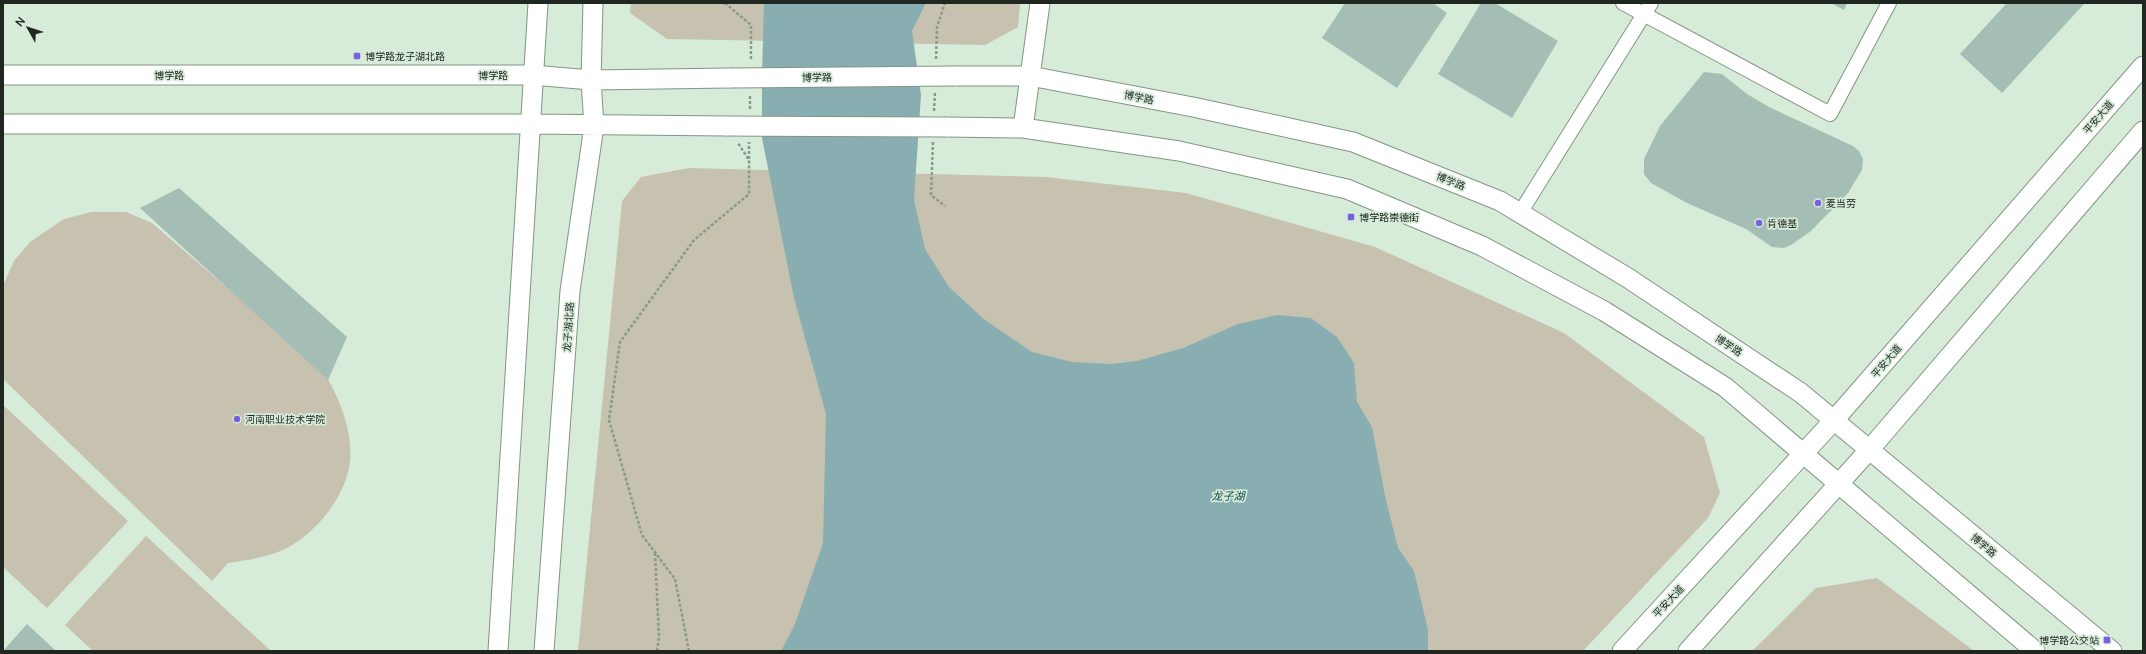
<svg xmlns="http://www.w3.org/2000/svg" width="2146" height="654" viewBox="0 0 2146 654" font-family="Manrope,'Noto Sans SC',sans-serif">
<rect width="100%" height="100%" fill="#d7ebd9"/>
<path fill="#c7c1b0" d="M631 3H1020L1018 27 985 45 667 39 630 13Z
M689 168 1046 177 1186 193 1375 247 1564 333 1704 437 1720 493 1708 518 1583 651H578L622 201 641 177Z
M91 212H126L152 223 323 370C339 398 353 429 350 462 346 496 317 532 287 548 269 557 248 560 228 563L212 581 3 379V286L14 261 30 242 64 219Z
M3 405 128 521 47 608 3 567Z
M146 536 271 651H93L65 625Z
M1877 578 1974 651H1752L1816 588Z"/>
<path fill="#89aeb2" d="M764 3H926L912 31 921 95 914 200 925 249 949 287 985 320 1032 352 1072 362 1111 364 1137 361 1183 348 1238 324 1277 315 1311 318 1337 337 1354 363 1357 402 1372 427 1385 496 1398 548 1414 571 1428 630V651H781L795 624 823 543 826 414 794 298 762 138V74Z"/>
<path fill="#a4beb6" d="M1345 3H1433L1447 13 1397 88 1322 38Z
M1481 3H1495L1558 41 1512 118 1438 74Z
M1831 3H1847L1844 10Z
M2007 3H2085L2002 93 1960 54Z
M1704 72 1722 74 1747 94 1769 107 1853 146 1859 151 1863 159 1862 170 1848 193 1811 231 1791 245 1784 248 1772 247 1746 229 1687 203 1651 183 1644 174V159L1660 126Z
M179 188 347 337 328 380 140 208Z
M27 624 56 651H3Z"/>
<g fill="none" stroke-linecap="round" stroke-linejoin="round">
<g stroke="#839585" stroke-width="16">
<path id="street" d="M1623 3 1830 114 1889 3
M1520 213 1651 3"/>
</g>
<g stroke="#839585" stroke-width="21">
<path id="secondary" d="M3 75H532L591 80 730 78
M954 76H1030L1193 107 1353 142 1500 201 1628 278 1801 393 2112 651
M3 124H530L727 126
M946 127 1023 128 1179 151 1347 189 1482 246 1604 311 1725 387 2035 651
M1023 128 1040 3
M498 651 538 3
M544 651 570 291 594 126 591 80 593 3
M1622 651 1835 419 2143 66
M1688 651 1870 449 2143 131"/>
</g>
<path stroke="#8a998c" stroke-width="2.5" stroke-dasharray="3 2" stroke-linecap="butt" d="M725 3 751 25V61
M936 59 937 27 945 3
M750 109V94
M934 111 935 92
M933 142 931 195 945 206
M749 159V142
M655 553 659 637 657 651
M689 651 675 579 642 535 609 420 620 342 694 240 749 194V160L738 143"/>
<use href="#street" stroke="#fff" stroke-width="14"/>
<use href="#secondary" stroke="#fff" stroke-width="19"/>
<g stroke="#839585" stroke-width="21" stroke-linecap="butt">
<path id="secondary-bridge" d="M730 78 954 76
M727 126 946 127"/>
</g>
<use href="#secondary-bridge" stroke="#fff" stroke-width="19"/>
</g>
<g fill="#7761dc" stroke="#d7ebd9" stroke-width="1.5">
<rect x="353" y="52" width="8" height="8" rx="2"/>
<circle cx="1818" cy="203" r="4"/>
<rect x="1347" y="213" width="8" height="8" rx="2"/>
<circle cx="1759" cy="223" r="4"/>
<circle cx="237" cy="419" r="4"/>
<rect x="2103" y="636" width="8" height="8" rx="2"/>
</g>
<g text-anchor="middle" stroke-width="3.5" stroke-linejoin="round" paint-order="stroke">
<g font-size="10" fill="#202721" stroke="#d7ebd9" text-anchor="start">
<text x="365" y="60">博学路龙子湖北路</text>
<text x="1826" y="207">麦当劳</text>
<text x="1359" y="221">博学路崇德街</text>
<text x="1767" y="227">肯德基</text>
<text x="245" y="423">河南职业技术学院</text>
<text x="2099" y="644" text-anchor="end">博学路公交站</text>
</g>
<g font-size="10" fill="#202721" stroke="#d7ebd9">
<text x="169" y="79">博学路</text>
<text x="493" y="79">博学路</text>
<text transform="translate(817 77) rotate(-1)" y="4">博学路</text>
<text transform="translate(1139 97) rotate(11)" y="4">博学路</text>
<text transform="translate(2098 117) rotate(-49)" y="4">平安大道</text>
<text transform="translate(1451 181) rotate(22)" y="4">博学路</text>
<text transform="translate(568 327) rotate(-86)" y="4">龙子湖北路</text>
<text transform="translate(1729 345) rotate(34)" y="4">博学路</text>
<text transform="translate(1886 361) rotate(-49)" y="4">平安大道</text>
<text transform="translate(1984 545) rotate(40)" y="4">博学路</text>
<text transform="translate(1668 601) rotate(-47)" y="4">平安大道</text>
</g>
<g font-size="11" font-style="italic" fill="#0b454a" stroke="#d7ebd9">
<text x="1228" y="500">龙子湖</text>
</g>
</g>
<rect width="2146" height="654" fill="none" stroke="#202721" stroke-width="8"/>
<g transform="translate(28 28) rotate(309)" stroke="#d7ebd9" stroke-width="3" paint-order="stroke">
<path d="M0-3L7 15L0 10L-7 15Z" fill="#202721"/>
<text y="-6" font-size="11" font-weight="bold" text-anchor="middle" fill="#202721">N</text>
</g>
</svg>
